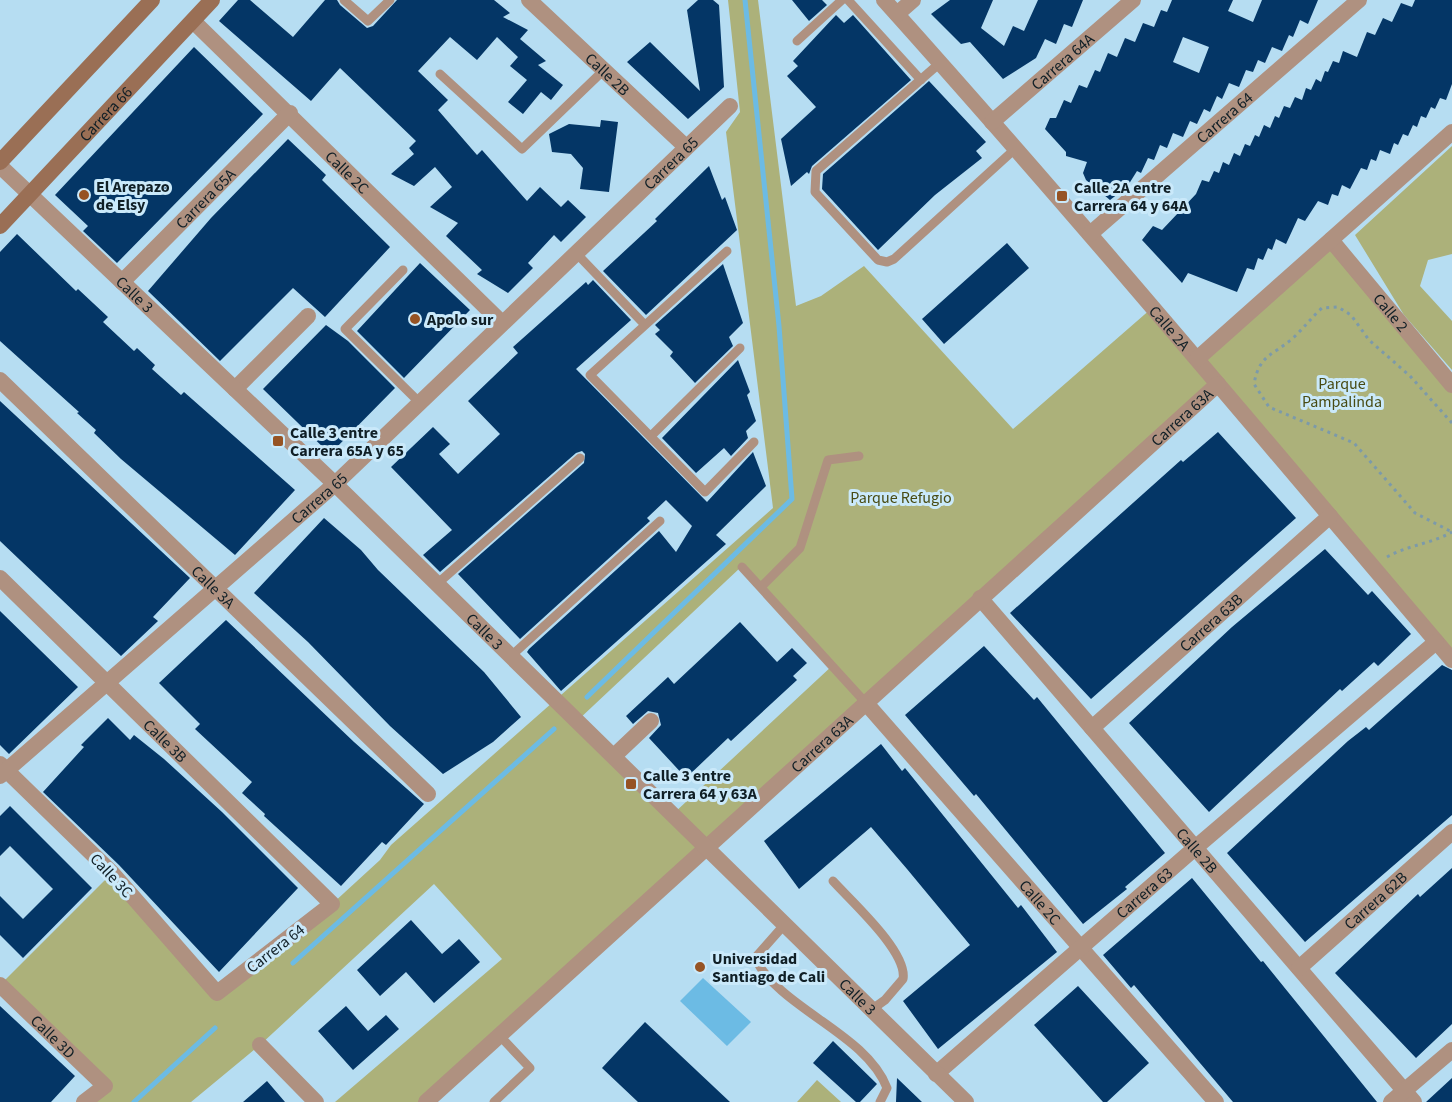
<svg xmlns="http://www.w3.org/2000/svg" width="1452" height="1102" viewBox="0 0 1452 1102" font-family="'Source Sans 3',sans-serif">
<rect width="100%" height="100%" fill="#b6ddf2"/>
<path fill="#acb17a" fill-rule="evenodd" d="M728 0H758L796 306 821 296 864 266 1013 429 1152 308 1197 358 1331 240 1452 385V660L1218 384 426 1102H335L502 959 434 884 260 1045 191 1102H84L104 1087 0 985 112 873 217 993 332 904 380 860 391 845 773 508 726 132 740 112ZM741 567 833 665 673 814 577 721Z
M1452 146V254L1428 260 1420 286 1452 321V370L1404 315 1355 235Z
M817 1080 841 1102H797Z"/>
<path fill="#6cbbe4" d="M703 978 751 1022 727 1046 680 1001Z"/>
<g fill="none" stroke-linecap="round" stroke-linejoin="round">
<path stroke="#6cbbe4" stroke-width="5" d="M587 697 792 499 779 326 745 0
M293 963 554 729
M134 1102 215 1028"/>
</g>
<path fill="#043666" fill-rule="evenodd" d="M238 0H250L293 37 325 0H337L340 5 367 28 373 26 397 0H494L510 13 503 17 528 30 520 39 546 61 538 65 563 85 551 100 541 92 523 114 508 102 527 80 510 66 518 57 497 37 477 60 450 37 418 71 448 100 438 110 477 155 482 150 527 201 540 187 561 207 568 200 586 217 561 242 554 235 528 263 533 268 508 293 477 274 482 270 446 236 458 223 430 207 452 187 435 167 414 186 391 174 414 154 409 148 416 141 340 68 311 101 219 21Z
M698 0H713L719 5 724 87 688 119 627 62 650 42 700 91 687 10Z
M792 0H822L827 5 809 21Z
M950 0H993L981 28 1004 46 1013 26 1024 31 1038 0H1083L1072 27 1064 24 1056 44 1045 39 1036 58 1003 79 970 42 961 44 931 14Z
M1172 0H1233L1228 11 1253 22 1262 0H1318L1308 24 1300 20 1293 37 1289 35 1282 51 1272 47 1265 63 1258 60 1253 72 1246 70 1239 87 1229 83 1222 99 1217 96 1210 112 1204 109 1197 124 1190 121 1183 137 1173 133 1167 148 1160 145 1154 160 1148 158 1141 173 1137 171 1127 187 1110 200 1086 180 1083 173 1087 162 1066 156V152L1045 129 1050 118H1056L1064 100 1071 103 1079 85 1087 88 1095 70 1100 72 1108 53 1117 57 1125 38 1135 42 1143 23 1154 27 1161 10 1167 12ZM1183 37 1209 47 1199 73 1173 62Z
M1415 0H1452V84L1446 100 1440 98 1435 109 1431 107 1426 118 1421 116 1417 127 1413 125 1408 136 1403 134 1398 145 1394 143 1390 154 1380 150 1376 161 1371 159 1367 170 1361 168 1350 189 1342 185 1338 196 1332 194 1328 205 1318 201 1305 221 1298 218 1286 244 1276 239 1272 250 1268 248 1263 260 1258 258 1254 270 1247 268 1237 292 1188 273 1182 283 1142 240 1153 226 1162 230 1196 194 1202 180 1209 182 1214 171 1219 173 1223 162 1229 165 1234 153 1240 156 1245 144 1250 146 1255 135 1259 137 1264 125 1270 128 1275 116 1279 118 1284 106 1290 108 1295 97 1302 100 1306 88 1311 90 1316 79 1321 82 1325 71 1328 72 1333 61 1339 63 1343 51 1357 57 1367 32 1375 35 1383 18 1392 22 1401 3 1412 7Z
M836 15 844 23 853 15 911 80 812 166 809 174 807 172 791 186 781 139 816 107 787 76 798 66 793 61Z
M194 47 263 114 117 263 83 231 88 226 55 195Z
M929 81 986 142 976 151 982 158 935 195 878 250 822 189 823 174Z
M601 120 618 122 609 192 580 189 583 168 571 154 552 152 549 134 569 124 600 127Z
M288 139 326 175 322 180 390 247 325 317 293 288 220 361 148 291 211 218Z
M709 166 722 200 725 197 737 230 646 315 603 271 657 221 655 219Z
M17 234 76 291 78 289 108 317 103 322 134 351 137 348 155 365 152 369 181 395 184 392 295 490 235 555 121 459 94 433 96 430 77 413 79 412 0 341V252Z
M1007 243 1029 268 944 344 922 319Z
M420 263 470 310 404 378 357 331Z
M723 264 743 323 729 337 733 346 695 383 670 356 673 352 655 334 660 330 655 325Z
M593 280 631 320 576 369 707 502 753 452 766 486 716 535 726 544 561 691 527 652 529 649 659 531 676 552 692 526 666 500 647 518 650 521 520 639 458 574 584 463 585 454 582 451 576 453 440 572 423 555 452 530 391 467 433 427 450 444 439 454 458 474 500 434 468 401 518 353 513 347 586 282 588 285Z
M326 325 348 341 395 388 330 454 263 389Z
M738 360 750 392 747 395 756 421 746 431 748 438 731 456 724 448 696 473 662 438Z
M0 401 190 578 153 617 158 621 121 656 0 541Z
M1218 432 1296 518 1091 699 1010 613 1181 460 1183 462Z
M324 518 361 550 378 570 484 672 521 717 493 742 443 774 390 726 308 642 254 593Z
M1325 549 1368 595 1372 591 1411 634 1378 666 1374 662 1342 691 1340 689 1209 812 1129 723 1232 627Z
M0 611 78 687 9 754 0 745Z
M226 620 354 742 424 804 386 845 382 842 341 886 264 816 265 814 242 793 252 782 195 729 200 724 159 683Z
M740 622 777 662 792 648 807 663 793 676 797 680 731 741 728 738 686 778 649 738 661 725 658 713 648 711 633 724 626 716 668 677 674 684Z
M984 646 1034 700 1037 697 1165 853 1125 887 1127 889 1083 924 976 794 974 796 905 715Z
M1442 665 1452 670V815L1305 942 1227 853 1348 741 1366 727 1369 730Z
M108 718 130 740 134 735 164 759 222 812 298 888 219 972 119 865 43 792 84 747 81 745Z
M881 744 902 771 905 768 1018 908 1021 905 1057 952 938 1049 903 1001 970 945 907 869 871 827 799 889 764 841Z
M10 806 92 888 23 958 0 935V896L23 919 53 889 10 846 0 856V816Z
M1452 868V1024L1416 1058 1335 973 1418 894 1420 897Z
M1192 878 1261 962 1263 961 1377 1102H1233L1134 985 1131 988 1103 955Z
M411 920 442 954 459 939 480 962 434 1003 406 972 380 996 357 970Z
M1078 986 1149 1063 1107 1102H1103L1034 1025Z
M0 1006 75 1076 51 1102H0Z
M346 1006 368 1031 386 1015 399 1029 353 1070 318 1031Z
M645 1022 730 1102H638L602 1068Z
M833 1041 877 1084 860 1102H856L813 1063Z
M897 1078 922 1102H896Z
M1452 1078V1102H1426Z
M267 1081 285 1102H243Z"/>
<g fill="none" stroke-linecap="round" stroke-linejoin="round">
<path stroke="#7c9aaa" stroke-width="3" stroke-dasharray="3 4.5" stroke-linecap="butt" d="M1452 423 1410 376 1369 340 1351 315 1338 307 1322 308C1311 318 1303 329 1292 339 1273 355 1259 355 1254 384L1269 407 1354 443 1415 513 1452 532
M1387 557C1408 545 1431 544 1452 532"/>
<path stroke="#af9180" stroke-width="9" d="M344 0 368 21 390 0
M848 0 921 80
M797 41 842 0
M941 62 816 171 815 192 878 260 887 262 894 259 1015 149
M440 74 522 149 604 70
M727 251 590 375 705 492 754 442
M576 253 645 325
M403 270 345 329 419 402
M651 436 740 348
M742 567 865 702
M437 584 580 458
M761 587 800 548 828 460 859 456
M511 656 660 521
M833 881C851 901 908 952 903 979L885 1000 871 1010
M785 924 755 958C780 1009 866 1033 887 1088L880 1102
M494 1102 530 1068 499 1035"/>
<g stroke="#af9180" stroke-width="16">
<path id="s1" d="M529 0 686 147"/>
<path id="s2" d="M884 0C1078 216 1264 439 1452 660"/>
<path d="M897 14 913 0"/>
<path id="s3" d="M193 21 502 323"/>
<path id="s4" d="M992 122 1133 0"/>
<path id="s5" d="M1090 234 1359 0"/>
<path id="s6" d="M1331 240 1452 385"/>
<path id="s7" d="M122 282 290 113"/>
<path d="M1197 359 1452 132"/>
<path id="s8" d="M0 380 428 794"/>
<path d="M235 389 308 316"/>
<path id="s9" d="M0 578 332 904 217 993 112 873 0 764"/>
<path id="s10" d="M980 598 1414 1102"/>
<path id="s11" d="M865 702 1216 1102"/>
<path id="s12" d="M1092 728 1330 516"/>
<path d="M614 756 651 721"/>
<path id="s13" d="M0 776 335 484 730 106"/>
<path id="s14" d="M1299 968 1452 832"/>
<path id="s15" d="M0 985 105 1086 84 1102"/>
<path d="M260 1045 316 1102"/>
<path id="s16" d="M936 1074 1195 848 1436 642"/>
<path id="s17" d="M426 1102 1218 384"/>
<path d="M1391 1102 1452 1050"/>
</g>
<path stroke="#af9180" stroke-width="16" id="s18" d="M0 166 335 484 966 1102"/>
<g stroke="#9a6f55" stroke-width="16">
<path d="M0 162 152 0"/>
<path id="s19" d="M0 226 212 0"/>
</g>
</g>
<g fill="#965324" stroke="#cae9fa" stroke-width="2">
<circle cx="84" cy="195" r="6"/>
<rect x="1056" y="190" width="12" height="12" rx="3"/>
<circle cx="415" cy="319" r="6"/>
<rect x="272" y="435" width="12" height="12" rx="3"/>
<rect x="625" y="778" width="12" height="12" rx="3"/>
<circle cx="700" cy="967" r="6"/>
</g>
<g text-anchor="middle" stroke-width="6" stroke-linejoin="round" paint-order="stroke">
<g font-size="16" fill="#101f26" stroke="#cae9fa">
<text dy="6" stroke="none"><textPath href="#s4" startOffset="93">Carrera 64A</textPath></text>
<text dy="6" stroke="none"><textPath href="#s1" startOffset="108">Calle 2B</textPath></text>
<text dy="6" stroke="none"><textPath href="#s19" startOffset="154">Carrera 66</textPath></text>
<text dy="6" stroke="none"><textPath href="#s5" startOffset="178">Carrera 64</textPath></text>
<text dy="6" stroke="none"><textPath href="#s13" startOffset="909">Carrera 65</textPath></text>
<text dy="6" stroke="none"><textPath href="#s3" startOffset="216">Calle 2C</textPath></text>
<text dy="6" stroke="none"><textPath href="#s7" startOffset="118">Carrera 65A</textPath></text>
<text dy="6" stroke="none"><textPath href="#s18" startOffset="186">Calle 3</textPath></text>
<text dy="6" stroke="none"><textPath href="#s6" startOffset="94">Calle 2</textPath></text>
<text dy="6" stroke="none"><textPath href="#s2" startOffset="435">Calle 2A</textPath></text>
<text dy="6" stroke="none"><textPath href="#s17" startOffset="1020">Carrera 63A</textPath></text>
<text dy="6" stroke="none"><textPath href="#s13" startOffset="423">Carrera 65</textPath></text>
<text dy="6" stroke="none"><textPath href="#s8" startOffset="297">Calle 3A</textPath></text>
<text dy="6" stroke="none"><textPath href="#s12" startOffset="159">Carrera 63B</textPath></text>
<text dy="6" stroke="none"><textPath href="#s18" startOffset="672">Calle 3</textPath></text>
<text dy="6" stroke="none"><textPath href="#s9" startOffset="232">Calle 3B</textPath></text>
<text dy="6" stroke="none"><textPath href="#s17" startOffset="534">Carrera 63A</textPath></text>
<text dy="6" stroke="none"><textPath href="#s10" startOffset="333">Calle 2B</textPath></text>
<text transform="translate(112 875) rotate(47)" y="6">Calle 3C</text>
<text dy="6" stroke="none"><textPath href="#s16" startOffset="276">Carrera 63</textPath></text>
<text dy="6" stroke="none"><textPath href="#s14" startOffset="102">Carrera 62B</textPath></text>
<text dy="6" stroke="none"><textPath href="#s11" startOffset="266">Calle 2C</textPath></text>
<text transform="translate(275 948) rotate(-38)" y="6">Carrera 64</text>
<text dy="6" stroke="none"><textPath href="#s18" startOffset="1194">Calle 3</textPath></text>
<text dy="6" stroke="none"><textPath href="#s15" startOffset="74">Calle 3D</textPath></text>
</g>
<g font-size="16" font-weight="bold" fill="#101f26" stroke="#cae9fa" text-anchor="start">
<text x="96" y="192">El Arepazo<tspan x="96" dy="18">de Elsy</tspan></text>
<text x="1074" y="193">Calle 2A entre<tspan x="1074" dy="18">Carrera 64 y 64A</tspan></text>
<text x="427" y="325">Apolo sur</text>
<text x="290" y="438">Calle 3 entre<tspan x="290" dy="18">Carrera 65A y 65</tspan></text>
<text x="643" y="781">Calle 3 entre<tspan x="643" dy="18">Carrera 64 y 63A</tspan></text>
<text x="712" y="964">Universidad<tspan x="712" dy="18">Santiago de Cali</tspan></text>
</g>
<g font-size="16" fill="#484b13" stroke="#cae9fa">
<text x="1342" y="389">Parque<tspan x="1342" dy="18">Pampalinda</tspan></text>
<text x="901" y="503">Parque Refugio</text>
</g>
</g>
</svg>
